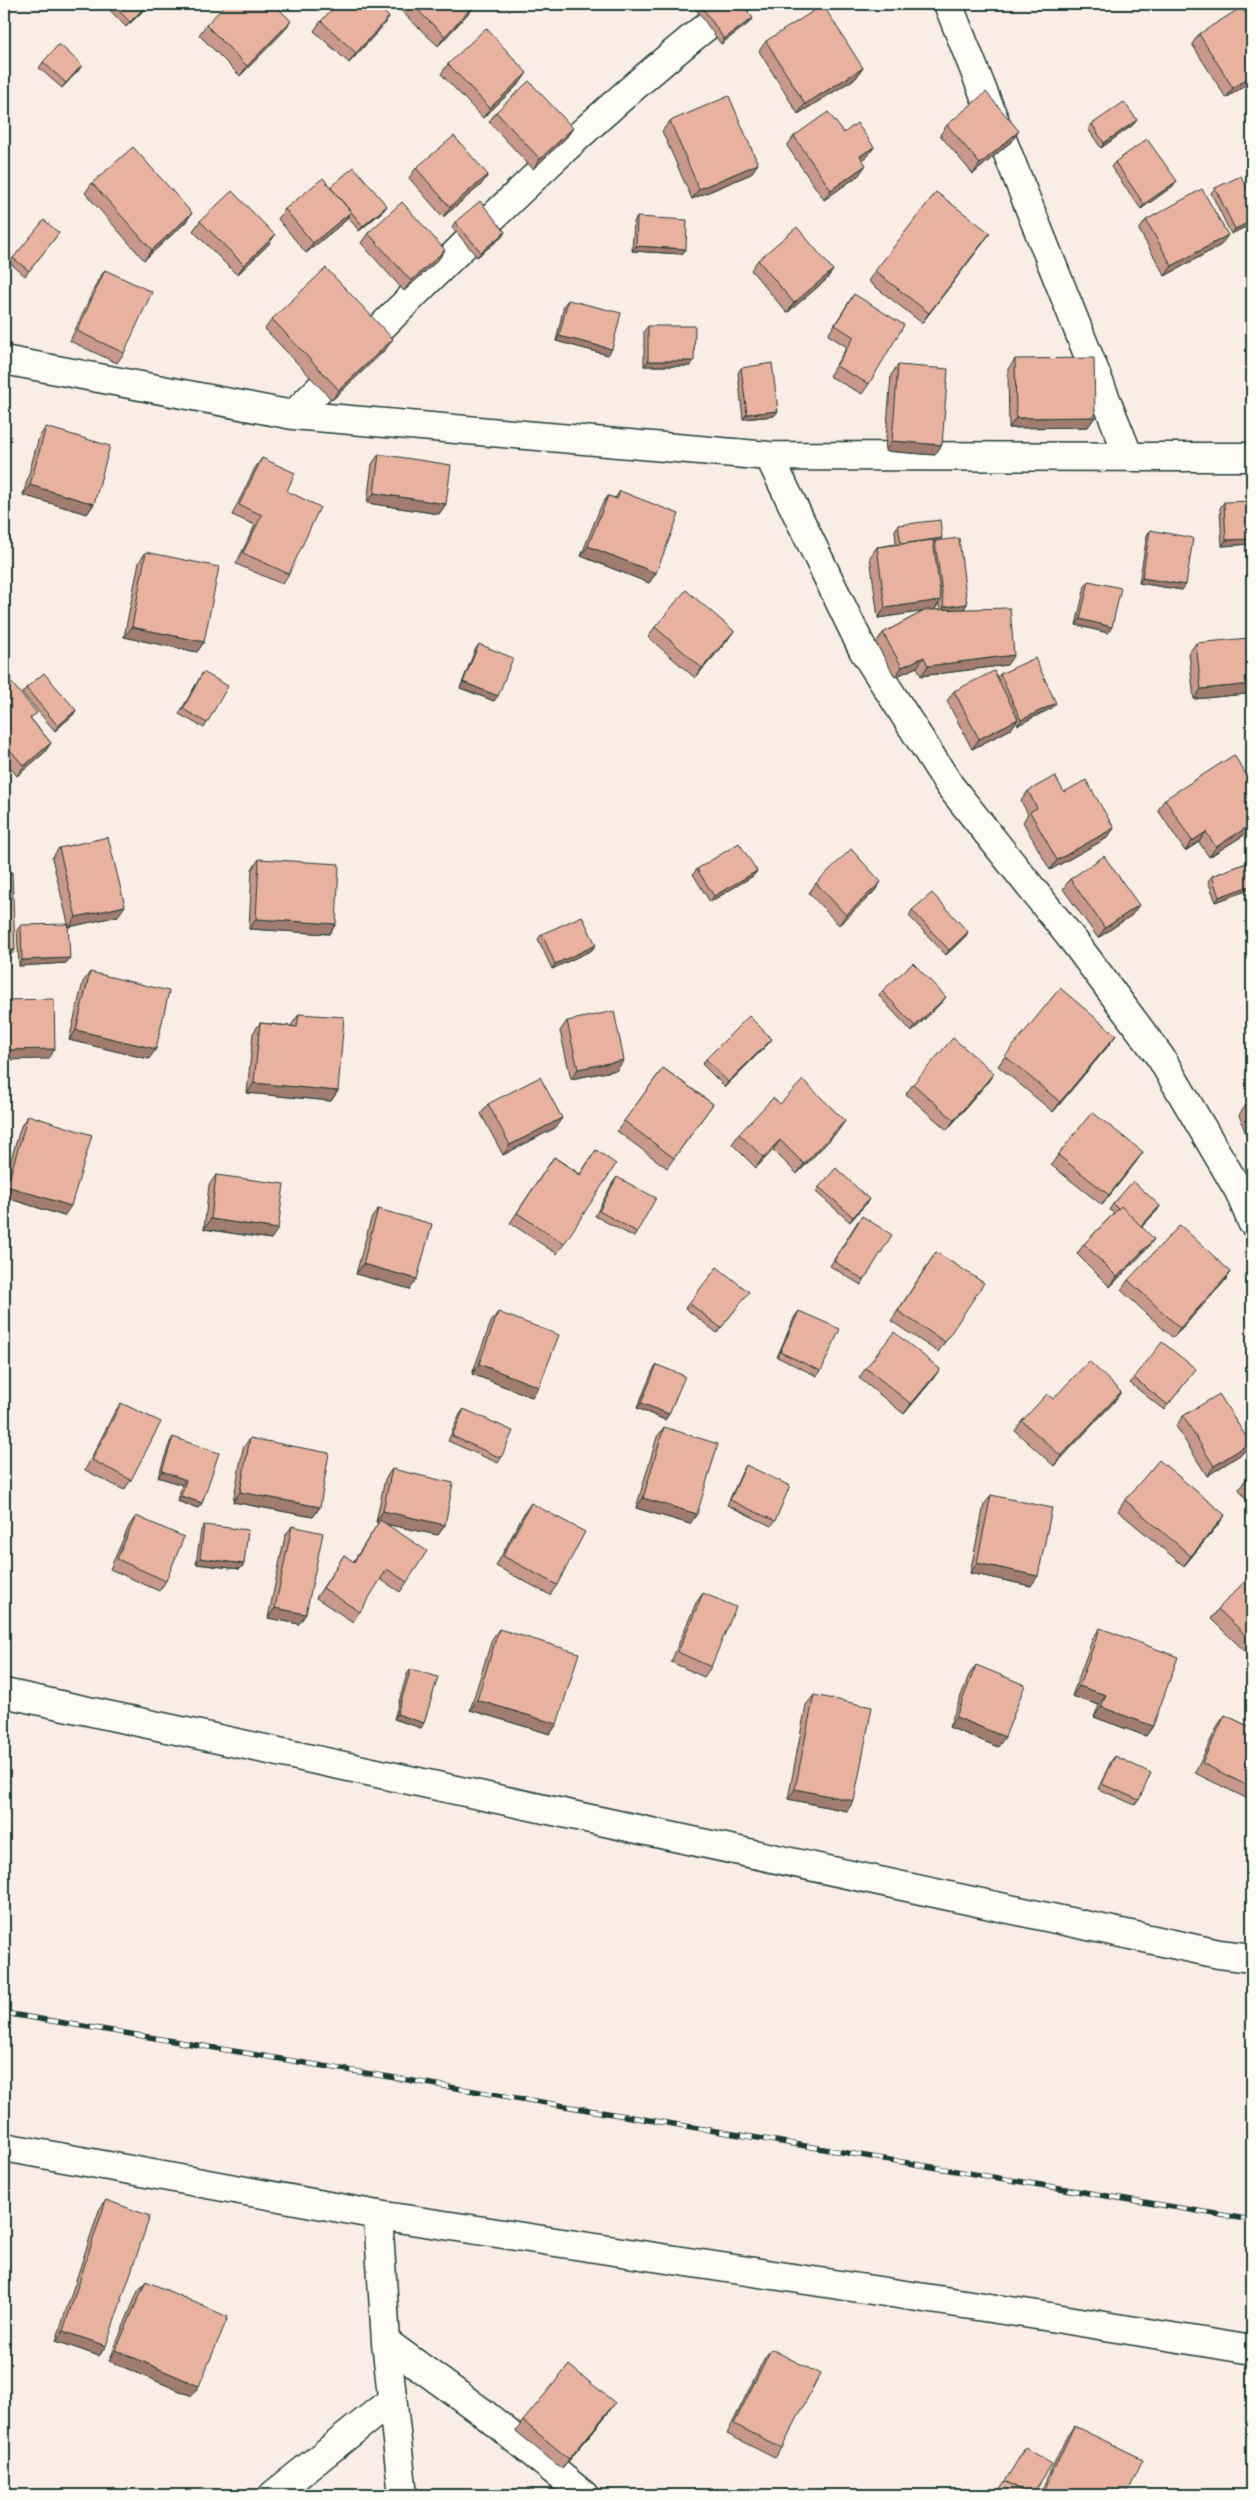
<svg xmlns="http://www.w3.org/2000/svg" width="1256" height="2499" viewBox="0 0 1256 2499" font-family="'Gochi Hand',sans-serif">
<rect width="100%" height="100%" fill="#f9ede6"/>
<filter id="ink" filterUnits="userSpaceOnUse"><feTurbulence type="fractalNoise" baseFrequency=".02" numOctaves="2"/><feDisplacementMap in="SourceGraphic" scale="10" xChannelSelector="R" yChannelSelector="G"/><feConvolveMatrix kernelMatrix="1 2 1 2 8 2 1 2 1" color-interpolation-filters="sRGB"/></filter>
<g filter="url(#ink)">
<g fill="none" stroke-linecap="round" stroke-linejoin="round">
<g stroke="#1f3d34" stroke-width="31">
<path id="minor" d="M948 4 1129 457
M4 360 293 415 769 456 1252 457
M293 415C436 274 575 127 735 4
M769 456 863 650 950 786 1076 944 1161 1058 1239 1191 1252 1222
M4 1693 1219 1954 1252 1958
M378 2215 386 2342 403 2495
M386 2342 482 2412 584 2495
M273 2495 392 2400"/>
</g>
<g stroke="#1f3d34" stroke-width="31">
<path id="tertiary" d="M4 2147 378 2215 1050 2317 1252 2350"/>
</g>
<use href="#minor" stroke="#fdfcf7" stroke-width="28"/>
<use href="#tertiary" stroke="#fdfcf7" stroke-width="28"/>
<g stroke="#1f3d34" stroke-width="5.5">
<path id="rail" d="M4 2013 1252 2220"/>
</g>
<use href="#rail" stroke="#fdfcf7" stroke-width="4" stroke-dasharray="11" stroke-linecap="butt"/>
</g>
<path fill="#c8988a" stroke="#1f3d34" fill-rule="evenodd" d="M104 4H149L146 8 126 27Z
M404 4H477L438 46 400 10Z
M699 4 753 18 749 23 721 44 696 9Z
M389 17 382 27 349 63 314 31 321 21Z
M1252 23V81L1226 98 1192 44 1199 34Z
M206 25 284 31 240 76 199 35Z
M766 41 863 68 856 78 798 114 759 51Z
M43 62 82 65 62 88 39 68Z
M448 64 520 83 483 118 441 74Z
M496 112 573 128 566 138 533 169 489 122Z
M670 121 751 174 692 199 662 131Z
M1092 124 1133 125 1101 148 1088 129Z
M947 125 1012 141 973 174 940 135Z
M844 133 874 147 867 157 862 160 859 175 824 200 787 146 794 136Z
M1115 162 1173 186 1141 209 1111 167Z
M416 168 481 185 443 217 409 178Z
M92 183 192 213 185 223 144 260 85 193Z
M1215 188 1252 199V224L1231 234 1211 193Z
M387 206 383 211 359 231 348 217 344 222 306 253 278 219 285 209Z
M637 217 686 249 682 254 632 251 634 222Z
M1146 220 1221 245 1165 276 1139 230Z
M200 221 275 235 268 245 237 275 193 231Z
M455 222 502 237 477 257 452 227Z
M59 233 25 276 10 263 13 258Z
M368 233 445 250 438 260 404 291 361 243Z
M983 243 922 323 868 281 875 271Z
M758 260 833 270 826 280 787 313 751 270Z
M105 270 124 353 117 363 70 341 98 280Z
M854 294 869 384 862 394 829 376 847 347 828 335Z
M568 300 608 355 556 341 564 305Z
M272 319 386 349 332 400 265 329Z
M648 326 690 366H644V331Z
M1015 359 1095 417 1088 427 1009 428 1008 369Z
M898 365 935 455 885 451 891 375Z
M741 368 778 411 774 416 743 419 738 373Z
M46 427 94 504 87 514 23 495 39 437Z
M379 454 446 504 439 514 367 503 372 464Z
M262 458 287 491 289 574 282 584 236 564 255 525 232 515 255 468Z
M620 491 656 573 649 583 581 556 601 506 608 496 615 498Z
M1224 502 1252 544 1222 546 1220 508Z
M898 525 940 540 967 604 964 609 958 610 1007 665 921 676 917 667 895 677 876 643 883 633 924 611 878 618 870 557 877 547 896 544 895 530ZM939 604 940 610H934Z
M1150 530 1182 590 1139 583 1147 535Z
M146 552 204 642 197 652 124 637 139 562Z
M1089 581 1108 633 1076 625 1085 586Z
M655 627 727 641 695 678 648 637Z
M1196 643 1252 676V684L1246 694 1194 699 1189 653Z
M479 644 494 701 460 688 475 650Z
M203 672 207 723 204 728 179 714Z
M1000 674 1052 708 1018 725 1016 722 1011 729 972 749 947 701 954 691 997 678Z
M4 686 51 743 44 753 17 776 4 761Z
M26 688 76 710 73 715 55 731 22 693Z
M1028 791 1064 792 1114 828 1107 838 1050 870 1023 822 1028 814 1021 801Z
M1165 799 1252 830 1209 857 1199 842 1185 851 1158 810Z
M59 848 118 916 69 927 52 858Z
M259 859 336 924 329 934 249 929 252 869Z
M1252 861V916L1245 898 1252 889 1216 902 1208 881 1212 876Z
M697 869 757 871 753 876 710 902 693 874Z
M1070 879 1132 915 1098 938 1063 889Z
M816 883 874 892 839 925 809 893Z
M912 910 968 932 965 937 946 955 909 916Z
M21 925 70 958 66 963 19 966 17 930Z
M542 934 592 950 552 969 538 939Z
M90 972 149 1059 69 1040 83 982Z
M882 991 942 1002 912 1032 879 996Z
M299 1014 338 1091 331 1101 247 1093 253 1033 260 1023 292 1026V1024Z
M567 1021 617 1070 571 1079 560 1031Z
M1116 1035 1109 1045 1053 1112 998 1066 1005 1056Z
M772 1039 768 1044 725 1087 702 1064 706 1059Z
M663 1068 713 1104 667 1168 617 1131Z
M994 1073 987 1083 947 1130 906 1094 913 1084Z
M1252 1102V1151L1239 1115 1246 1105Z
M488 1104 555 1128 503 1155 481 1114Z
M780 1104 838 1131 797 1174 773 1150 756 1168 732 1144 739 1134Z
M28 1115 64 1216 4 1197V1183L21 1126Z
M596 1150 564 1244 557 1254 510 1223 554 1157 580 1174Z
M1058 1155 1136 1162 1102 1205 1051 1165Z
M216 1175 271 1239 204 1229 209 1185Z
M617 1177 637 1232 634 1237 595 1216 613 1182Z
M819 1187 869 1199 850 1222 816 1192Z
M1113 1204 1160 1206 1157 1211 1142 1226 1147 1249 1110 1287 1077 1254 1084 1244 1114 1213 1109 1210Z
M378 1209 410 1289 356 1274 371 1219Z
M858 1221 864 1280 861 1285 830 1266Z
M936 1252 945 1342 938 1352 891 1321Z
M1231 1272 1224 1282 1173 1338 1121 1290 1128 1280Z
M745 1297 717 1333 685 1308 689 1303Z
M799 1311 821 1371 817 1376 777 1357 795 1316Z
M498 1312 532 1397 472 1374 491 1322Z
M657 1365 669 1414 665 1420 637 1408 653 1370Z
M866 1368 933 1379 904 1414 859 1378Z
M1192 1374 1164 1410 1130 1383 1134 1378Z
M1114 1402 1054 1466 1015 1431 1022 1421Z
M121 1403 131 1480 124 1490 85 1470 114 1413Z
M464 1409 501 1458 498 1463 448 1441 460 1414Z
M1183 1416 1250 1443 1243 1453 1207 1476 1176 1426Z
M664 1427 690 1524 636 1508 657 1437Z
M173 1437 202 1503 198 1508 177 1501 182 1485 158 1477 170 1442Z
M250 1438 320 1507 313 1517 233 1502 243 1448Z
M746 1465 775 1521 771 1526 727 1505 743 1470Z
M392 1469 445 1525 438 1535 385 1524 407 1582 400 1592 380 1579 353 1622 316 1598 344 1555 353 1562 379 1522H376L385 1479Z
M1252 1474V1509L1239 1489 1246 1479Z
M991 1495 1031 1586 970 1573 984 1505Z
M1125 1500 1225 1515 1218 1525 1184 1566 1118 1511Z
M531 1503 557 1585 550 1595 496 1566 524 1513Z
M136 1516 166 1581 159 1591 110 1569 129 1526Z
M204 1525 244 1564 240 1569 196 1564 201 1530Z
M292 1526 299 1624 268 1618 285 1536Z
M1252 1576V1658L1211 1619 1218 1609Z
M703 1593 711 1667 704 1677 671 1662 696 1603Z
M1100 1628 1153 1726 1146 1736 1094 1717 1099 1705 1072 1696 1093 1638Z
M499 1629 557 1724 550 1734 470 1710 492 1639Z
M976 1665 998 1747 949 1727 969 1675Z
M411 1669 421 1728 394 1719 407 1674Z
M814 1695 847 1811 788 1799 806 1705Z
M1225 1715 1252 1728V1801L1195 1773 1218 1725Z
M1115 1756 1139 1800 1135 1805 1098 1789 1111 1761Z
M106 2200V2346L99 2356 56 2341 99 2210Z
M146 2281 192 2396 109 2361 138 2291Z
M771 2349 782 2448 775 2458 727 2434 764 2359Z
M608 2413 562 2469 516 2431 523 2421Z
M1074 2426 1126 2495H1039L1067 2436Z"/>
<path fill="#a37c70" stroke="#1f3d34" d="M149 4 146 8 126 27 130 22Z
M475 4H477L438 46 445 36Z
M389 17 382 27 349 63 356 53Z
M753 18 749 23 721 44 724 39Z
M291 21 284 31 240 76 247 66Z
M82 65 79 70 62 88 66 83Z
M863 68 856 78 798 114 805 104Z
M527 73 520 83 483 118 490 108Z
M1252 75V81L1226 98 1233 88Z
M1137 120 1133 125 1101 148 1104 143Z
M573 128 566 138 533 169 540 159Z
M1019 131 1012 141 973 174 980 164Z
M874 147 867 157 853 166 860 156Z
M758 164 751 174 692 199 699 189Z
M866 165 859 175 824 200 831 190Z
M488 175 481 185 443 217 450 207Z
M1177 181 1173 186 1141 209 1144 204Z
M387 206 383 211 359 231 363 226Z
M351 212 344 222 306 253 313 243Z
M192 213 185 223 144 260 152 250Z
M1252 221V224L1231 234 1235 229Z
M505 232 502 237 477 257 481 252Z
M990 233 983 243 922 323 929 313Z
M275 235 268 245 237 275 244 265Z
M1228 235 1221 245 1165 276 1172 266Z
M636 246 686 249 682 254 632 251Z
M445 250 438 260 404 291 411 281Z
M833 270 826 280 787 313 794 303Z
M559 336 612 349 608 355 556 341Z
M393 339 386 349 332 400 339 390Z
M648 361H694L690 366H644Z
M778 411 774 416 743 419 747 414Z
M1095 417 1088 427 1009 428 1016 418Z
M892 441 942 445 935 455 885 451Z
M30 485 94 504 87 514 23 495Z
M374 493 446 504 439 514 367 503Z
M942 538 938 543 935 541 933 544H901Z
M1252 539V544L1222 546 1226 540Z
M588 546 656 573 649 583 581 556Z
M1142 578 1186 585 1182 590 1139 583Z
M941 600 934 610 878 618 885 608Z
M967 604 964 609 940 612 944 607Z
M1080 619 1112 627 1108 633 1076 625Z
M132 627 204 642 197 652 124 637Z
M734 631 727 641 695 678 702 668Z
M1014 655 1007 665 921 676 928 666Z
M924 657 917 667 895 677 902 667Z
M463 682 498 696 494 701 460 688Z
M1252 684 1246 694 1194 699 1201 689Z
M1056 703 1052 708 1018 725 1021 720Z
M76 710 73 715 55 731 58 726Z
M1018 719 1011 729 972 749 979 739Z
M51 743 44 753 17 776 24 766Z
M1252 824V830L1209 857 1216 847Z
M1114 828 1107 838 1050 870 1057 860Z
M1206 832 1199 842 1185 851 1192 841Z
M757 871 753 876 710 902 714 896Z
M881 882 874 892 839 925 846 915Z
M1252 885V888L1216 902 1219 897Z
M1139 905 1132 915 1098 938 1105 928Z
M125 906 118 916 69 927 76 917Z
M256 919 336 924 329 934 249 929Z
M968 932 965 937 946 955 949 950Z
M596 945 592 950 552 969 555 964Z
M4 950H15L7 960H4Z
M70 958 66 963 19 966 22 960Z
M946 997 942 1002 912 1032 915 1026Z
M76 1030 156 1049 149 1059 69 1040Z
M1116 1035 1109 1045 1053 1112 1060 1102Z
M772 1039 768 1044 725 1087 728 1082Z
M55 1049 48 1059 4 1060V1050Z
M624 1060 617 1070 571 1079 578 1069Z
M994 1073 987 1083 947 1130 954 1120Z
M254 1083 338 1091 331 1101 247 1093Z
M562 1118 555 1128 503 1155 510 1145Z
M845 1121 838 1131 797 1174 804 1164Z
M780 1140 773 1150 756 1168 763 1157Z
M1143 1152 1136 1162 1102 1205 1109 1195Z
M7 1186 71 1206 64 1216 4 1197V1190Z
M869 1199 866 1204 850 1222 853 1217Z
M1160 1206 1157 1211 1136 1233 1140 1228Z
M211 1219 278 1229 271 1239 204 1229Z
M1154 1239 1147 1249 1110 1287 1117 1277Z
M363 1264 417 1279 410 1289 356 1274Z
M1231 1272 1224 1282 1173 1338 1180 1328Z
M479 1364 539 1387 532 1397 472 1374Z
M940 1369 933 1379 904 1414 911 1404Z
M1121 1392 1114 1402 1054 1466 1061 1456Z
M641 1403 669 1414 665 1420 637 1408Z
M1250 1443 1243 1453 1207 1476 1214 1466Z
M162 1471 186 1480 182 1485 158 1477Z
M240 1492 320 1507 313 1517 233 1502Z
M181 1496 202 1503 198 1508 177 1501Z
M643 1498 697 1514 690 1524 636 1508Z
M383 1511 445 1525 438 1535 376 1522Z
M1225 1515 1218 1525 1184 1566 1191 1556Z
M200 1558 244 1564 240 1569 196 1564Z
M977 1563 1038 1576 1031 1586 970 1573Z
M275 1608 306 1614 299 1624 268 1618Z
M1079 1686 1106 1695 1099 1705 1072 1696Z
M477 1700 557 1724 550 1734 470 1710Z
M1101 1707 1153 1726 1146 1736 1094 1717Z
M397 1714 424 1723 421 1728 394 1719Z
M956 1717 1005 1737 998 1747 949 1727Z
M795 1789 854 1801 847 1811 788 1799Z
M63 2331 106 2346 99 2356 56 2341Z
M116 2350 199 2386 192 2396 109 2361Z
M615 2403 608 2413 562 2469 569 2459Z"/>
<path fill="#e9b1a0" stroke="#1f3d34" d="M112 4H148L130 22Z
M226 4H274L291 21 247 66 206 25Z
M337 4H375L389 17 356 53 321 21Z
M411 4H475L445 36Z
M700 4H742L753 18 724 39Z
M823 5 863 68 805 104 766 41Z
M1242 7 1252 23V75L1233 88 1199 34Z
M486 28 527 73 490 108 448 64Z
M59 44 82 65 66 83 43 62Z
M529 81 573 128 540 159 496 112Z
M986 92 1019 131 980 164 947 125Z
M729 96 758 164 699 189 670 121Z
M1124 102 1137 120 1104 143 1092 124Z
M828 112 844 133 857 123 874 147 860 156 866 165 831 190 794 136Z
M454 136 488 175 450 207 416 168Z
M1147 139 1177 181 1144 204 1115 162Z
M133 147 192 213 152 250 92 183Z
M354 167 387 206 363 226 330 187Z
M1241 176 1252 199V221L1235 229 1215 188Z
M323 178 351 212 313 243 285 209Z
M1202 189 1228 235 1172 266 1146 220Z
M232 191 275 235 244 265 200 221Z
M936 192 990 233 929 313 875 271Z
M480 201 505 232 481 252 455 222Z
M402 202 445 250 411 281 368 233Z
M637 217 687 220 686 249 636 246Z
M44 220 59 233 29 271 13 258Z
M797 227 833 270 794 303 758 260Z
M326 268 393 339 339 390 272 319Z
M105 270 152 292 124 353 77 331Z
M854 294 904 325 869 384 836 366 854 337 835 325Z
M568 300 621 313 612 349 559 336Z
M648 326H695L694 361H648Z
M1094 358 1095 417 1016 418 1015 359Z
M772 363 778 411 747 414 741 368Z
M898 365 948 369 942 445 892 441Z
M46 427 110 446 94 504 30 485Z
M379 454 451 465 446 504 374 493Z
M262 458 295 473 287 491 320 507 289 574 243 553 262 515 239 505Z
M620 491 679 514 656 573 588 546 608 496 617 499Z
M1252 501V539L1226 540 1224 502Z
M940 520 942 538 901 544 898 525Z
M1150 530 1193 538 1186 585 1142 578Z
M959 538 967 604 944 607 935 541Z
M933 540 941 600 885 608 877 547Z
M146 552 219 567 204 642 132 627Z
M1089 581 1121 588 1112 627 1080 619Z
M686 590 734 631 702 668 655 627Z
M1010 608 1014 655 928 666 924 657 902 667 883 633 926 610Z
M1249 638 1252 684 1201 689 1196 643Z
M479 644 513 658 498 696 463 682Z
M1035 658 1056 703 1021 720 1000 674Z
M994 671 1018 719 979 739 954 691Z
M203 672 228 686 207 723 183 709Z
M44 673 76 710 58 726 26 688Z
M10 681 37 713 30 718 51 743 24 766 4 743V686Z
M1234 755 1252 784V824L1216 847 1206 832 1192 841 1165 799Z
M1055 776 1064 792 1086 780 1114 828 1057 860 1030 812 1037 808 1028 791Z
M108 837 125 906 76 917 59 848Z
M739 843 757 871 714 896 697 869Z
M851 849 881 882 846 915 816 883Z
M1104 856 1139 905 1105 928 1070 879Z
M259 859 339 864 336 924 256 919Z
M1252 861V885L1219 897 1212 876Z
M4 872H12L15 950H4Z
M932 893 968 932 949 950 912 910Z
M582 916 596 945 555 964 542 934Z
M68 924 70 958 22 960 21 925Z
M913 963 946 997 915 1026 882 991Z
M90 972 169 991 156 1049 76 1030Z
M1060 988 1116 1035 1060 1102 1005 1056Z
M54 999 55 1049 4 1050V1000Z
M614 1011 624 1060 578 1069 567 1021Z
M299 1014 344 1017 338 1091 254 1083 260 1023 297 1027Z
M749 1016 772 1039 728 1082 706 1059Z
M953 1038 994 1073 954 1120 913 1084Z
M663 1068 713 1104 674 1158 624 1121Z
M540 1077 562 1118 510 1145 488 1104Z
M803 1080 845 1121 804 1164 780 1140 763 1157 739 1134 773 1098 780 1104Z
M1252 1102V1122L1246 1105Z
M1092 1112 1143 1152 1109 1195 1058 1155Z
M28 1115 92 1135 71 1206 7 1186Z
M596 1150 616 1164 564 1244 517 1213 554 1157 580 1175Z
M836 1168 869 1199 853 1217 819 1187Z
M216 1175 284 1184 278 1229 211 1219Z
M617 1177 656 1198 637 1232 599 1211Z
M1133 1181 1160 1206 1141 1226 1121 1206 1118 1209 1113 1204Z
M1121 1206 1154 1239 1117 1277 1084 1244Z
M378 1209 432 1224 417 1279 363 1264Z
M862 1216 892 1235 864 1280 834 1261Z
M1180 1225 1231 1272 1180 1328 1128 1280Z
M936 1252 984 1283 945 1342 898 1311Z
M717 1267 749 1292 721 1328 689 1303Z
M799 1311 840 1329 821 1371 780 1352Z
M498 1312 559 1335 539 1387 479 1364Z
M894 1332 940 1369 911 1404 866 1368Z
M1162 1342 1196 1369 1168 1405 1134 1378Z
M1089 1361 1121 1392 1061 1456 1022 1421 1047 1394 1053 1399Z
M657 1365 685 1376 669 1414 641 1403Z
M1219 1394 1250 1443 1214 1466 1183 1416Z
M121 1403 161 1422 131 1480 92 1460Z
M464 1409 513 1431 501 1458 452 1436Z
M664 1427 718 1444 697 1514 643 1498Z
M173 1437 219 1453 202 1503 181 1496 186 1480 162 1471Z
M250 1438 329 1453 320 1507 240 1492Z
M1159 1460 1225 1515 1191 1556 1125 1500Z
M746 1465 790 1486 775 1521 730 1500Z
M392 1469 453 1483 445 1525 383 1511Z
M1252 1474V1489L1246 1479Z
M991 1495 1052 1508 1038 1576 977 1563Z
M531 1503 585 1532 557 1585 503 1556Z
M136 1516 184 1537 166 1581 117 1559Z
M380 1520 427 1551 407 1582 387 1569 360 1612 323 1588 344 1555 354 1562Z
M204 1525 248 1530 244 1564 200 1558Z
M292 1526 323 1533 306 1614 275 1608Z
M1251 1575 1252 1576V1641L1218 1609Z
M703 1593 736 1607 711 1667 678 1652Z
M1100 1628 1178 1657 1153 1726 1101 1707 1106 1695 1079 1686Z
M499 1629 579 1653 557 1724 477 1700Z
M976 1665 1025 1685 1005 1737 956 1717Z
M411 1669 438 1677 424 1723 397 1714Z
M814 1695 872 1707 854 1801 795 1789Z
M1225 1715 1252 1728V1788L1202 1763Z
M1115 1756 1151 1773 1139 1800 1102 1784Z
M106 2200 150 2216 106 2346 63 2331Z
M146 2281 228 2317 199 2386 116 2350Z
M771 2349 820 2374 782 2448 734 2424Z
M569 2365 615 2403 569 2459 523 2421Z
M1074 2426 1143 2459 1126 2495H1042Z
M1025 2448 1052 2464 1032 2495H1030L1005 2481Z
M1005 2481 1030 2495H996Z"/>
</g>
<rect width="1256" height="2499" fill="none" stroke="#fdfcf7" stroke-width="20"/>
<rect x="10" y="10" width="1236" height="2479" fill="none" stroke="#1f3d34" stroke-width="2" filter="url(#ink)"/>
</svg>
